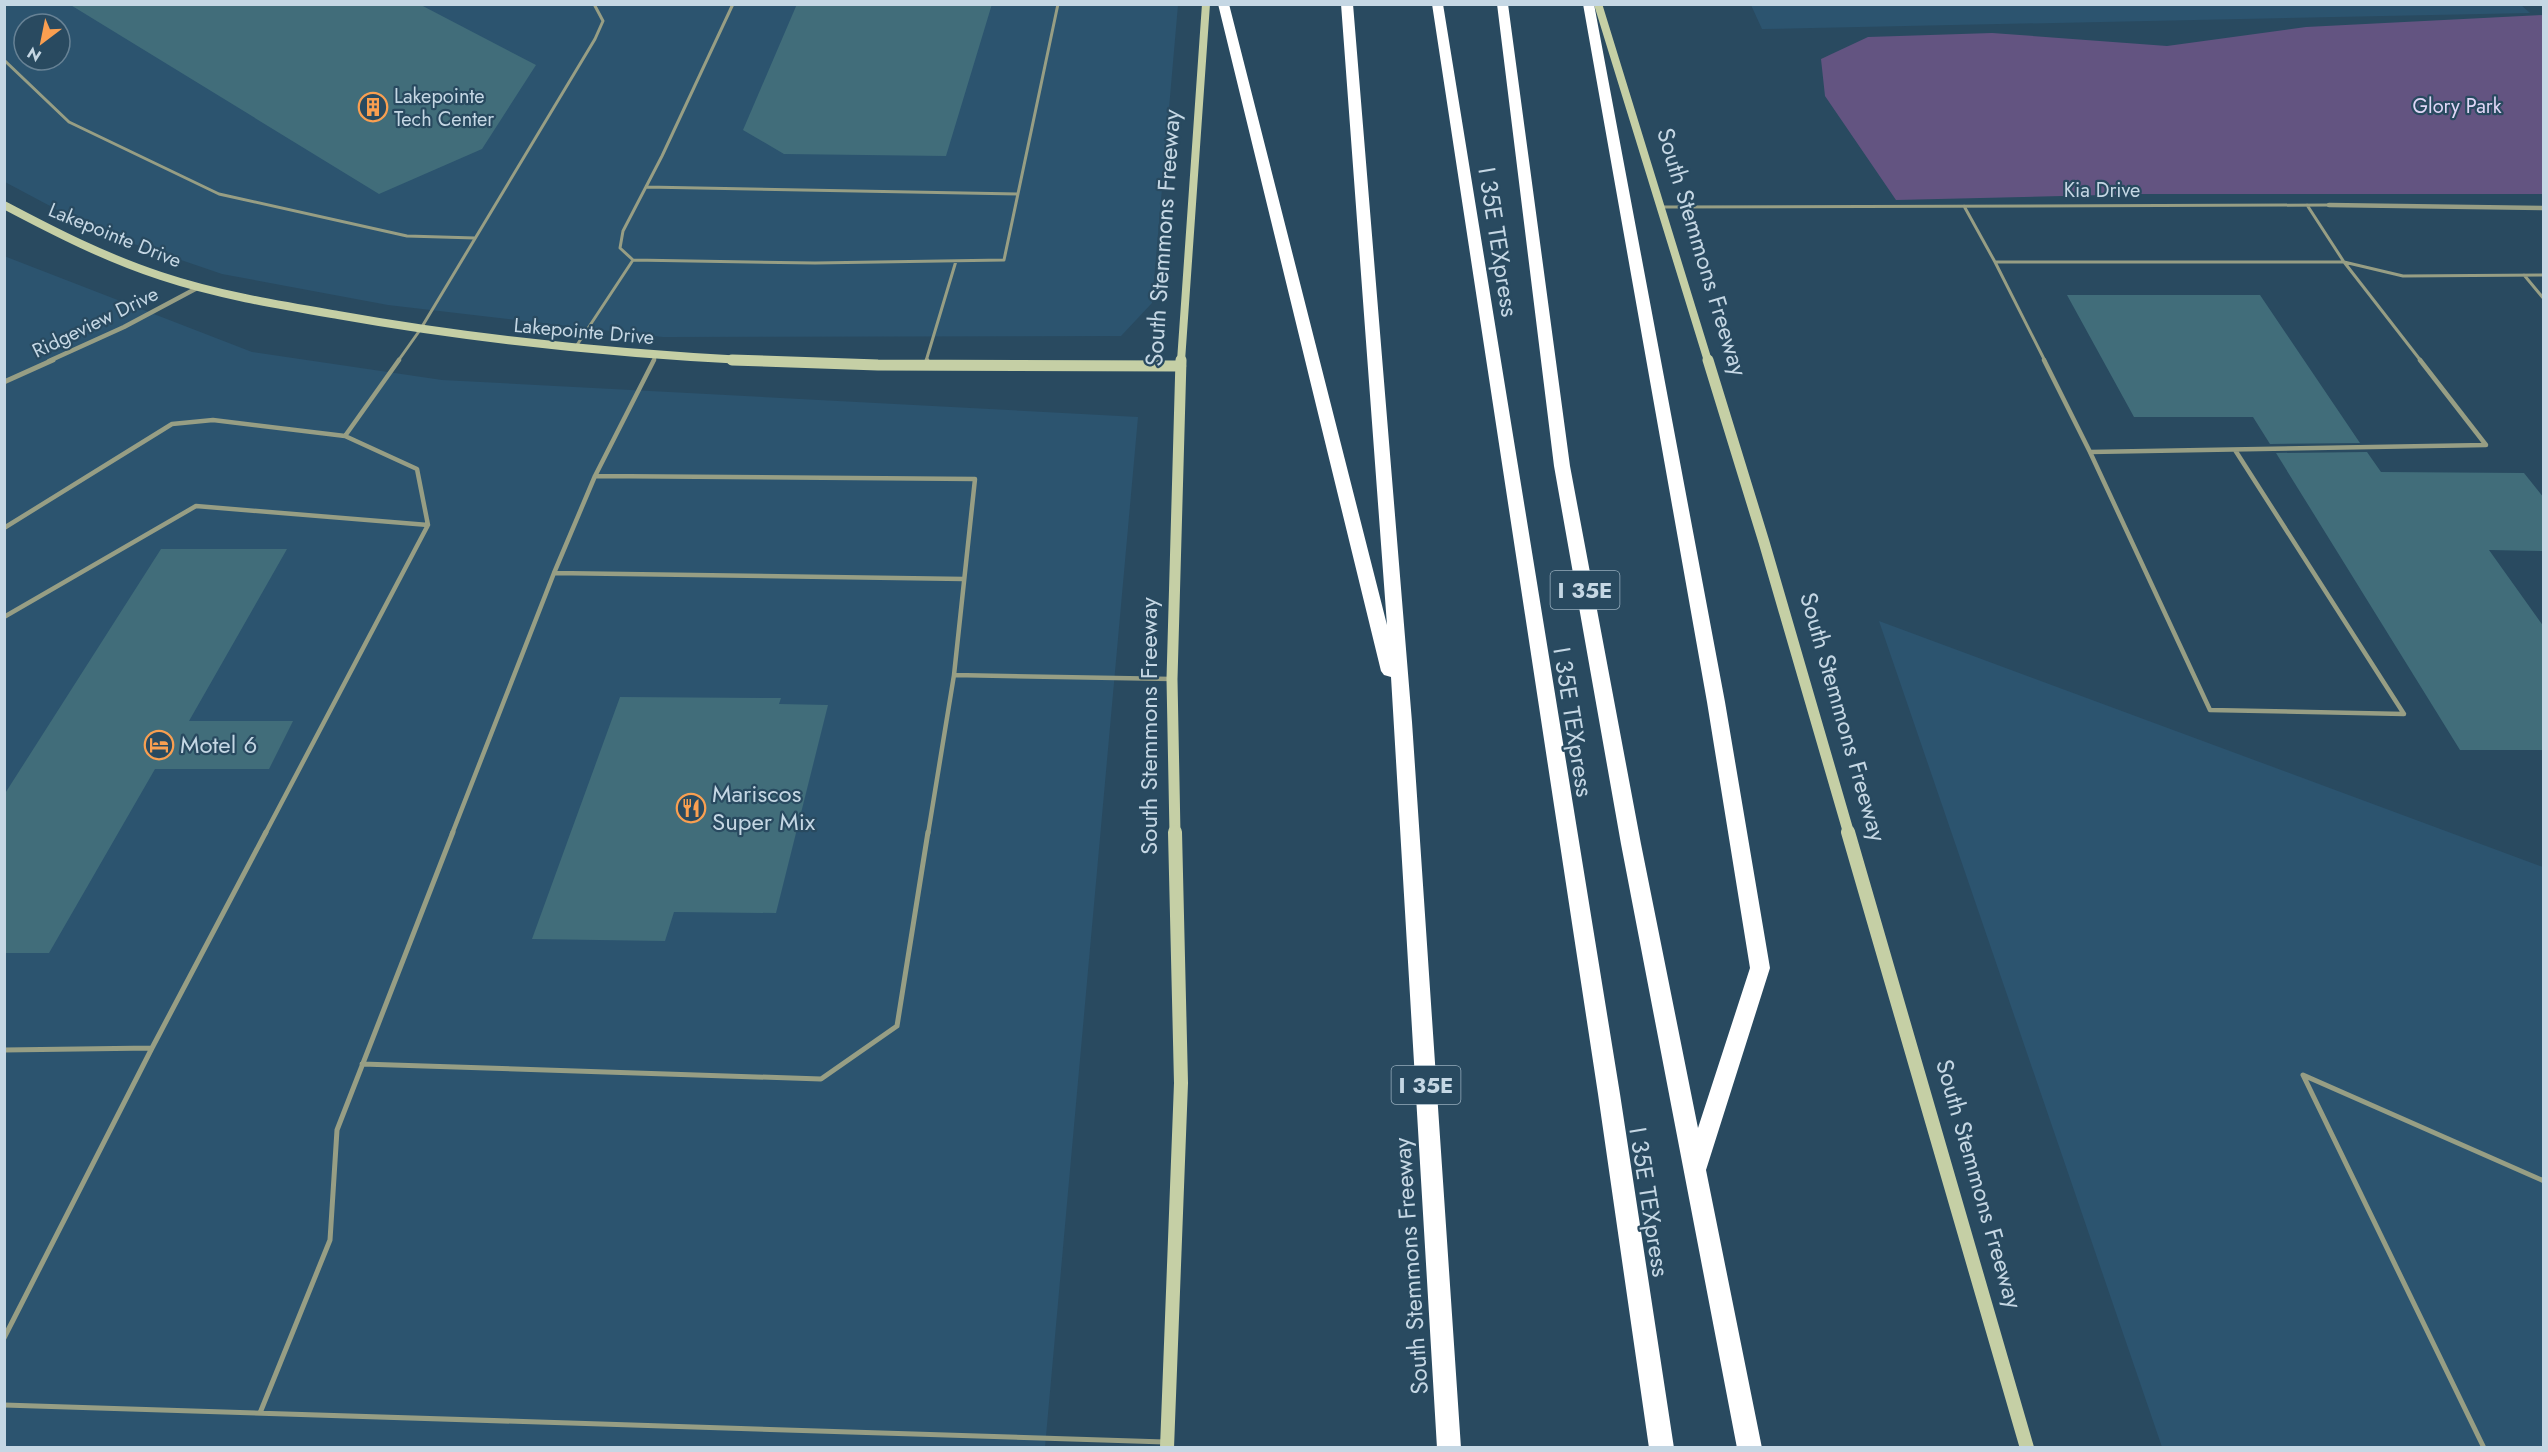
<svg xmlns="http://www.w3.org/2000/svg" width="2548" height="1452" viewBox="0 0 2548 1452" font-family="Jost,sans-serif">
<rect width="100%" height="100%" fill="#294a60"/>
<path fill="#2c546f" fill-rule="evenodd" d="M4 5H1178L1152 303 1121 336 663 337 388 305 222 274 99 232 5 182ZM24 24H60V60H24Z
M2521 5 2530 13 1762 29 1751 5Z
M4 256 252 352 442 380 1138 417 1045 1447H5Z
M1879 621 2543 867V1447H2162Z"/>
<path fill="#635481" d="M2543 15V194H2143L1896 200 1825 96 1821 59 1868 37 1992 33 2167 46 2306 27Z"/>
<path fill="#416d7a" d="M69 4H419L536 65 482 149 379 194Z
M797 4H992L946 156 784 154 743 130Z
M2067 295H2260L2360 443 2270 444 2253 417H2134Z
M2367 452 2381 472 2524 473 2544 498V551L2489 550 2544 627V750H2460L2276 453Z
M161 549H287L189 721H293L269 769H155L49 953H4V795Z
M620 697 781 698 779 704 828 705 776 913 674 912 665 941 532 939Z"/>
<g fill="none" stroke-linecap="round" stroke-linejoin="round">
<path stroke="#979e84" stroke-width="3" d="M733 4 662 156 623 231 620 248 633 260 815 263 1004 260 1058 4
M4 60 69 122 219 194 407 236 475 238
M646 187 1018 194
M2307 205 2344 262
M1964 206 1995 262
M1661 207 2329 205
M2344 262 2421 361
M2344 262 2403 276 2544 275
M2524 275 2544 299
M575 348 633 260
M398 361 420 330 595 39 603 21 594 4
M653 361 656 356
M926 361 956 261
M2045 361 1995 262H2344"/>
<path stroke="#979e84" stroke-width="4.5" d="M2044 360 2090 452 2486 445 2420 360
M925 365 927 360
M2090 452 2210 710 2404 714 2235 450
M595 476 975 479 954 675 1172 679
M4 528 172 424 213 420 345 436
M554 573 964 579
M4 617 196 506 428 525
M265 834 428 525 417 469 345 436 399 360
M452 834 554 573 595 476 654 360
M928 834 954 675"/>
<path stroke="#979e84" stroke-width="5" d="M4 1050 152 1048
M362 1064 821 1079 897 1026 928 832
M4 1338 152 1048 266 832
M4 1405 1165 1442
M260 1413 330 1240 337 1130 453 832
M2484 1448 2303 1075 2544 1181"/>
<path stroke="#979e84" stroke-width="4.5" d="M2329 205 2544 208
M49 361 124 327 199 287"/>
<path stroke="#979e84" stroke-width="5" d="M4 382 53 360"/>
<path stroke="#c5cfa5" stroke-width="8" d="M1598 4 1708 361
M4 205C55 232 106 258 161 276 218 295 279 305 338 315 478 340 619 354 761 361
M1181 361 1206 4"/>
<path stroke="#c5cfa5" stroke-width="11" d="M732 360 878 365 1181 366
M1708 360 1764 542 1849 834
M1175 834 1172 679 1181 360"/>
<path stroke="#c5cfa5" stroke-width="14" d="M1848 832 2027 1448
M1167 1448 1181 1083 1175 832"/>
<path fill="#fff" fill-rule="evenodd" d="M1218 4H1229L1387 625 1341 4H1353L1412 722 1461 1448H1437L1391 677 1384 675 1381 671Z
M1432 4H1443L1620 1094 1674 1448H1649L1598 1094Z
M1497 4H1508L1570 466 1641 844 1698 1128 1750 968 1707 702 1583 4H1594L1725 702 1770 968 1706 1170 1762 1448H1737L1621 844 1554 466Z"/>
</g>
<defs>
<g id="building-ring" transform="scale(1.5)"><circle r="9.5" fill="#294a60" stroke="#fa9f50" stroke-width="1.5"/><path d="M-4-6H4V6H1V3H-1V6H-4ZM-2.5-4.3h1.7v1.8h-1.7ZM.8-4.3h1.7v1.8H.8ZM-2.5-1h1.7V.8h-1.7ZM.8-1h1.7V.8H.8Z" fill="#fa9f50"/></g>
<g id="hotel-ring" transform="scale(1.5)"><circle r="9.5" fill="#294a60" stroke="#fa9f50" stroke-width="1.5"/><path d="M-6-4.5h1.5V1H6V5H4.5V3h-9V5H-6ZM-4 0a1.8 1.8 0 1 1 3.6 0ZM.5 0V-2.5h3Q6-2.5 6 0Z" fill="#fa9f50"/></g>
<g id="restaurant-ring" transform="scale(1.5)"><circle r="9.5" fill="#294a60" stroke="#fa9f50" stroke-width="1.5"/><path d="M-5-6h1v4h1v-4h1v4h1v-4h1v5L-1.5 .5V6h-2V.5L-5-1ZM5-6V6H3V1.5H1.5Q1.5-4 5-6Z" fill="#fa9f50"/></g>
</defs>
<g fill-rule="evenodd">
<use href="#building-ring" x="373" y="107"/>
<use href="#hotel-ring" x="159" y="745"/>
<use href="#restaurant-ring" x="691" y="808"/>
</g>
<g text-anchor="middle" stroke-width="4.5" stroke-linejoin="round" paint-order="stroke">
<g font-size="20" fill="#c5d7e4" stroke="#294a60" text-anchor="start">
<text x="394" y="103">Lakepointe<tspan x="394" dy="23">Tech Center</tspan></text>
</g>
<g font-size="20" fill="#e0d7f7" stroke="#294a60">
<text x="2457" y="113">Glory Park</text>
</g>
<g font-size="20" fill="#c5d7e4" stroke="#294a60">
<text x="2102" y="197">Kia Drive</text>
<text transform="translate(115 235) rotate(22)" y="7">Lakepointe Drive</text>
<text transform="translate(95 322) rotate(-26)" y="7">Ridgeview Drive</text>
<text transform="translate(584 331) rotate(5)" y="7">Lakepointe Drive</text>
</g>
<g fill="#294a60" stroke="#96adbc" stroke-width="1.5">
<rect x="1550.5" y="571" width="69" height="38" rx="4.5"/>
<rect x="1391.5" y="1066" width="69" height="38" rx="4.5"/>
</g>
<g font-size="22" font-weight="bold" fill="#c5d7e4">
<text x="1585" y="598">I 35E</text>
<text x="1426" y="1093">I 35E</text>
</g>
<g font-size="24" fill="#c5d7e4" stroke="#294a60">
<text transform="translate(1163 238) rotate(-86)" y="8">South Stemmons Freeway</text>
<text transform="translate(1498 242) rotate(81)" y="8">I 35E TEXpress</text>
<text transform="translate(1702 252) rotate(73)" y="8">South Stemmons Freeway</text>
<text transform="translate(1843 717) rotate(74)" y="8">South Stemmons Freeway</text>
<text transform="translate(1573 722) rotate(81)" y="8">I 35E TEXpress</text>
<text transform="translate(1149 726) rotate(-90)" y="8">South Stemmons Freeway</text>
<text transform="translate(1979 1184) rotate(74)" y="8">South Stemmons Freeway</text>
<text transform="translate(1649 1202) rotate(81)" y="8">I 35E TEXpress</text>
<text transform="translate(1411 1266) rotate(-94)" y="8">South Stemmons Freeway</text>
</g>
<g font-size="24" fill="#c5d7e4" stroke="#294a60" text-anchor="start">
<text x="180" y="753">Motel 6</text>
<text x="712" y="802">Mariscos<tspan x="712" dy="28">Super Mix</tspan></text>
</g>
</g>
<rect width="2548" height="1452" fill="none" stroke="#c5d7e4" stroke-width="12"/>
<g transform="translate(42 42) rotate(212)"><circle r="28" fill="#294a60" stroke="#678295" stroke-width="1.5"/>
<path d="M0-4.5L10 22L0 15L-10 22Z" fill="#fa9f50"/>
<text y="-9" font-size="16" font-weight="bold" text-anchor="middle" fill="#c5d7e4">N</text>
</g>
</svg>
